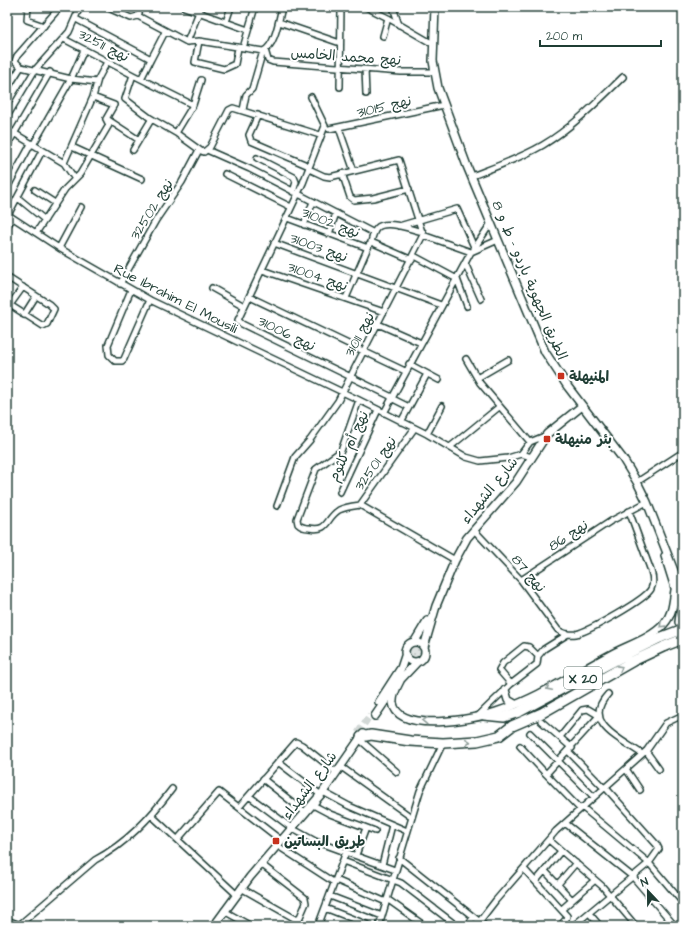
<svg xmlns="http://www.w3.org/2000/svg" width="690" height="933" viewBox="0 0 690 933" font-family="'Architects Daughter','Playpen Sans Arabic',sans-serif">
<defs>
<pattern id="grass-dots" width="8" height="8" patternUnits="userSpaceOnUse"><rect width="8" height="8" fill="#dee3e2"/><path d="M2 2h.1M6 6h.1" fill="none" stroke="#bec4c2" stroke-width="1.8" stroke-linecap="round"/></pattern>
</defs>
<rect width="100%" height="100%" fill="#fff"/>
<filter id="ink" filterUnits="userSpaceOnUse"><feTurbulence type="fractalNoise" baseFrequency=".025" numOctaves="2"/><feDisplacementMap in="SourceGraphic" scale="8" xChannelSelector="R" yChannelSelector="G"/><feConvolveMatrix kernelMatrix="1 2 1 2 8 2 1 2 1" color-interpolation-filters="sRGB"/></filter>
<g filter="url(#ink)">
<path fill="url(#grass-dots)" stroke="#7e908b" d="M408 652a7 7 0 1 1 14 0a7 7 0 1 1-14 0Z"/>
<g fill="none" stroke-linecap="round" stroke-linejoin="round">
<path stroke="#d2d8d6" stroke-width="7" stroke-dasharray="7 3.5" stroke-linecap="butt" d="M358 733 370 715"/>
<g stroke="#1f3d34" stroke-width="8">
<path id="street" d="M28 7 27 20 44 26
M106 7 131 18 138 16
M141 7 138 16 187 42 199 41 263 51C275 47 279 19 282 7
M184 7 248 30
M366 7 388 18 433 44
M393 7 399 25
M76 19 151 59 141 79
M226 22 231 7
M279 22 340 43
M383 36 388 18
M64 39 133 75 125 99 150 118 151 120 133 150
M199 41 195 62 224 69 235 64 238 48
M187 42 201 7
M243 48 255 7
M84 50 71 79 97 82
M265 50 268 60 273 62 401 72H434
M151 59 165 32
M21 67 71 79 33 145
M365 69 366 94
M133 75 193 105
M201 80 193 105 176 133 201 151 204 152 210 147 229 110 233 108 320 135
M340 87 341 7
M7 89 21 67 15 61 17 56 60 7
M93 97 114 105 106 119
M311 97 325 126 303 183 238 320 242 324 392 397
M243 110 246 95 252 89 263 51
M8 115 35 70 69 32 80 7
M258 115 249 135 251 141 309 166
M150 118 176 133
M107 119 139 140
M339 128 354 171
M7 129 64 163 75 179
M329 129 444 105
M7 146 50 72
M72 147 142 179
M207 150 250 169 374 233
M257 158 294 177 296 182 293 192
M64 163 93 97 98 79 107 62
M342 173 350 197 354 200 373 198 409 189
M225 174 291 207
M472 176C495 167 521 158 543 145 573 127 598 101 623 77
M7 188 31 144
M35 190 55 203
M18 198 45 220
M7 214 59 248 150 300 359 400 427 434 466 457 480 461 508 458 521 454 532 457
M8 215 42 151
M287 218 368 248
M304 225 313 202
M7 226 13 218
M399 226 457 209 475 249
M36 233 65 189 80 174 109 125 106 119
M329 234 336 213
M423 235 471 252 498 240
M274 243 441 305
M59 248 81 207
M474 249 491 223
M414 256 457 279 467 306
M412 260 371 242C372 238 374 231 377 228 386 219 412 230 423 232
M465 263 481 299
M262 270 384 312
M7 277 49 304 54 309 47 324 43 326 7 303
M120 284 156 220 182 182 199 150
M212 288 244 306
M131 290 108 345 109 355 115 361H122L124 359 150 300
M250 297 405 371
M346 298 369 245
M10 305 23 287
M24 315 36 296
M378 324 421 343
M466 359 480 383 530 442
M409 364 439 380
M477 378 508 360
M391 398 409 407
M359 400 341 451 316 469 297 519 298 524C301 527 305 528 309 528 329 532 325 519 339 510 345 507 353 506 360 505L455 560
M384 413 471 252
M401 422 427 374
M427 434 442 406
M450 447 499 407
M521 454 530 442 547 435
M637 482 683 452
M340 492 378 410
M360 505 414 429
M277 506 295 457 310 440 338 401 423 235 399 160 330 177 324 176 309 169
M474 530 521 580 558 630C564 634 569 635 576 634 589 631 645 600 651 589 654 583 653 577 651 571L629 511
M521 580 611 521 647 502
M511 684 499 670 503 663 524 646 529 647 538 656
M608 694C581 723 621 739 642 754
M479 715 511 684 537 664 538 656 544 649 568 634
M541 721 572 748
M530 733 594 797
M560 737 582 710 588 709 598 715
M359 739 397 772
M520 746 546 774
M568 751 604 788
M646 751 659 769
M278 762 321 795
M340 766 411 817
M626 769 640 790
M263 779 306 813
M323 792 349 806 407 831
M249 796 293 829 315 841 395 870
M313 805 330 814 375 831
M239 807 296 742 302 745 336 772
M582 807 649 863 683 903
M580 809 546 774 598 717
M151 815 236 894
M565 823 633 877 675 926
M178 839 219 792 282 841
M549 840 602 886 636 926
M278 846 335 883
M356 855 366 828
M399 858 485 926
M343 861 401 883 457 926
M261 864 305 898 306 903 296 926
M382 865 392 825
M524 869 567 916 566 919 560 926
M545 871 572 900
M336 880 386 902
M536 881 561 851
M558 884 576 863
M241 888 308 926
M330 896 382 916
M387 899 425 926
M325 908 371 926
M562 909 595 880
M224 911 251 926
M589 913 600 926
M7 920 20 925
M479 922 496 900 556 831 647 750 666 723 683 715
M18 926 95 860C127 843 150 818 172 789
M318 926 346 852
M379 926 420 791 443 743
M467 926 473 918
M573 926 649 863 659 849 657 845 605 787
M682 926H683"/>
</g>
<g stroke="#1f3d34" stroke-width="10">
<path id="secondary" d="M435 7 433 61 438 88 467 166 545 352 568 387 623 459 637 482 647 502 683 594
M665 556 681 607 679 622
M415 641 427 621
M405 652a10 10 0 1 1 20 0a10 10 0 1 1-20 0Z
M424 647 436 606 455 560 467 538 516 482 547 434 582 406
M402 677C398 685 392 694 393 703 398 734 475 719 496 712 537 699 574 674 612 654 629 645 652 638 664 624 673 614 673 602 675 590
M400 680 417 662
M505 690 508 700 515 704
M379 702 401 668 405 656
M375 716 394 688
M214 926 250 877 323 792 363 734"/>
</g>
<g stroke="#1f3d34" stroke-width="12">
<path id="highway" d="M679 582 683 589
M484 715 504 717 519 712 629 653 662 637
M361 737 371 735 410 741 443 743 477 741 499 736 512 726 542 713 633 661 665 646"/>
</g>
<use href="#street" stroke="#fff" stroke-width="5"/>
<use href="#secondary" stroke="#fff" stroke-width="7"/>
<use href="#highway" stroke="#fff" stroke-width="9"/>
<g stroke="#1f3d34" stroke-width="12" stroke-linecap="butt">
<path id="highway-bridge" d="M662 637 683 629
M665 646 683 639"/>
</g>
<use href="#highway-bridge" stroke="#fff" stroke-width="9"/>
</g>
<defs><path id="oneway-chevron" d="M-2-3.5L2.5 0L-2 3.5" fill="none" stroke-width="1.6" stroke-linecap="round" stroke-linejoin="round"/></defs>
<g stroke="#8f9e9a">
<use href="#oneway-chevron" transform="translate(662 625) rotate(136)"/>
<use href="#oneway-chevron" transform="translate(620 668) rotate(-29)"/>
<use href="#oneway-chevron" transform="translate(549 688) rotate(154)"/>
<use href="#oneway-chevron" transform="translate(425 721) rotate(-179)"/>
<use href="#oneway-chevron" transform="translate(468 742) rotate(-5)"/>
</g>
</g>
<g fill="#c8321e" stroke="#fff" stroke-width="1.5">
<rect x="557" y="372" width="8" height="8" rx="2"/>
<rect x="543" y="435" width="8" height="8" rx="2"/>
<rect x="272" y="837" width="8" height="8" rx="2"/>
</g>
<g text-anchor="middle" stroke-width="4" stroke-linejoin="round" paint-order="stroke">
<rect fill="#fff" stroke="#627771" stroke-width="1" x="564" y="667" width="38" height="22" rx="3"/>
<g font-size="13" font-weight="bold" fill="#1f3d34">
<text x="583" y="683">X 20</text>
</g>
<g font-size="14" fill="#1f3d34" stroke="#fff">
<text transform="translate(104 45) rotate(27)" y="5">نهج 32511</text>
<text transform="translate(346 56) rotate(4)" y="5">نهج محمد الخامس</text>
<text transform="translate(384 106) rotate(-13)" y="5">نهج 31015</text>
<text transform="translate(151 209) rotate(-58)" y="5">نهج 32502</text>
<text transform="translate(331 222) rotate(21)" y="5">نهج 31002</text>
<text transform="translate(319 247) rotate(20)" y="5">نهج 31003</text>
<text transform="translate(318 276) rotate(19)" y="5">نهج 31004</text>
<text transform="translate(530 280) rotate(67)" y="5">الطريق الجهوية باردو - ط و 8</text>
<text transform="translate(176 298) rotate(27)" y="5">Rue Ibrahim El Mousili</text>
<text transform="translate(287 333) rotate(26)" y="5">نهج 31006</text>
<text transform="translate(359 334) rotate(-62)" y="5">نهج 31011</text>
<text transform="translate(348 446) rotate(-65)" y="5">نهج أم كلثوم</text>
<text transform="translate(375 463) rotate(-55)" y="5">نهج 32501</text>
<text transform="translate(489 490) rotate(-51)" y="5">شارع الشهداء</text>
<text transform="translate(568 535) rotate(-33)" y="5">نهج 86</text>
<text transform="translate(529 573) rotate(50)" y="5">نهج 87</text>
<text transform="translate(309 785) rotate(-53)" y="5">شارع الشهداء</text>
</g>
<g font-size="14" font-weight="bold" fill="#1f3d34" stroke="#fff" text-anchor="start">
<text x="569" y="381">المنيهلة</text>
<text x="555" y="444">بئر منيهلة</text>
<text x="284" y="846">طريق البساتين</text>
</g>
</g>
<rect width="690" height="933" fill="none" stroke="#fff" stroke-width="24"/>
<rect x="12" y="12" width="666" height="909" fill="none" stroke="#1f3d34" stroke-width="1.5" filter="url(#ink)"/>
<g transform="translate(648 891) rotate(338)" stroke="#ffffff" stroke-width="3" paint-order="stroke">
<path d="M0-3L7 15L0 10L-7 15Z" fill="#1f3d34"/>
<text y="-6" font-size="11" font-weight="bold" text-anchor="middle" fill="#1f3d34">N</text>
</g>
<path d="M540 40v6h121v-6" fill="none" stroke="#1f3d34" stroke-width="2"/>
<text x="546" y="40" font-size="12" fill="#1f3d34" stroke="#ffffff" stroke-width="3" paint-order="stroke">200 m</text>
</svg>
